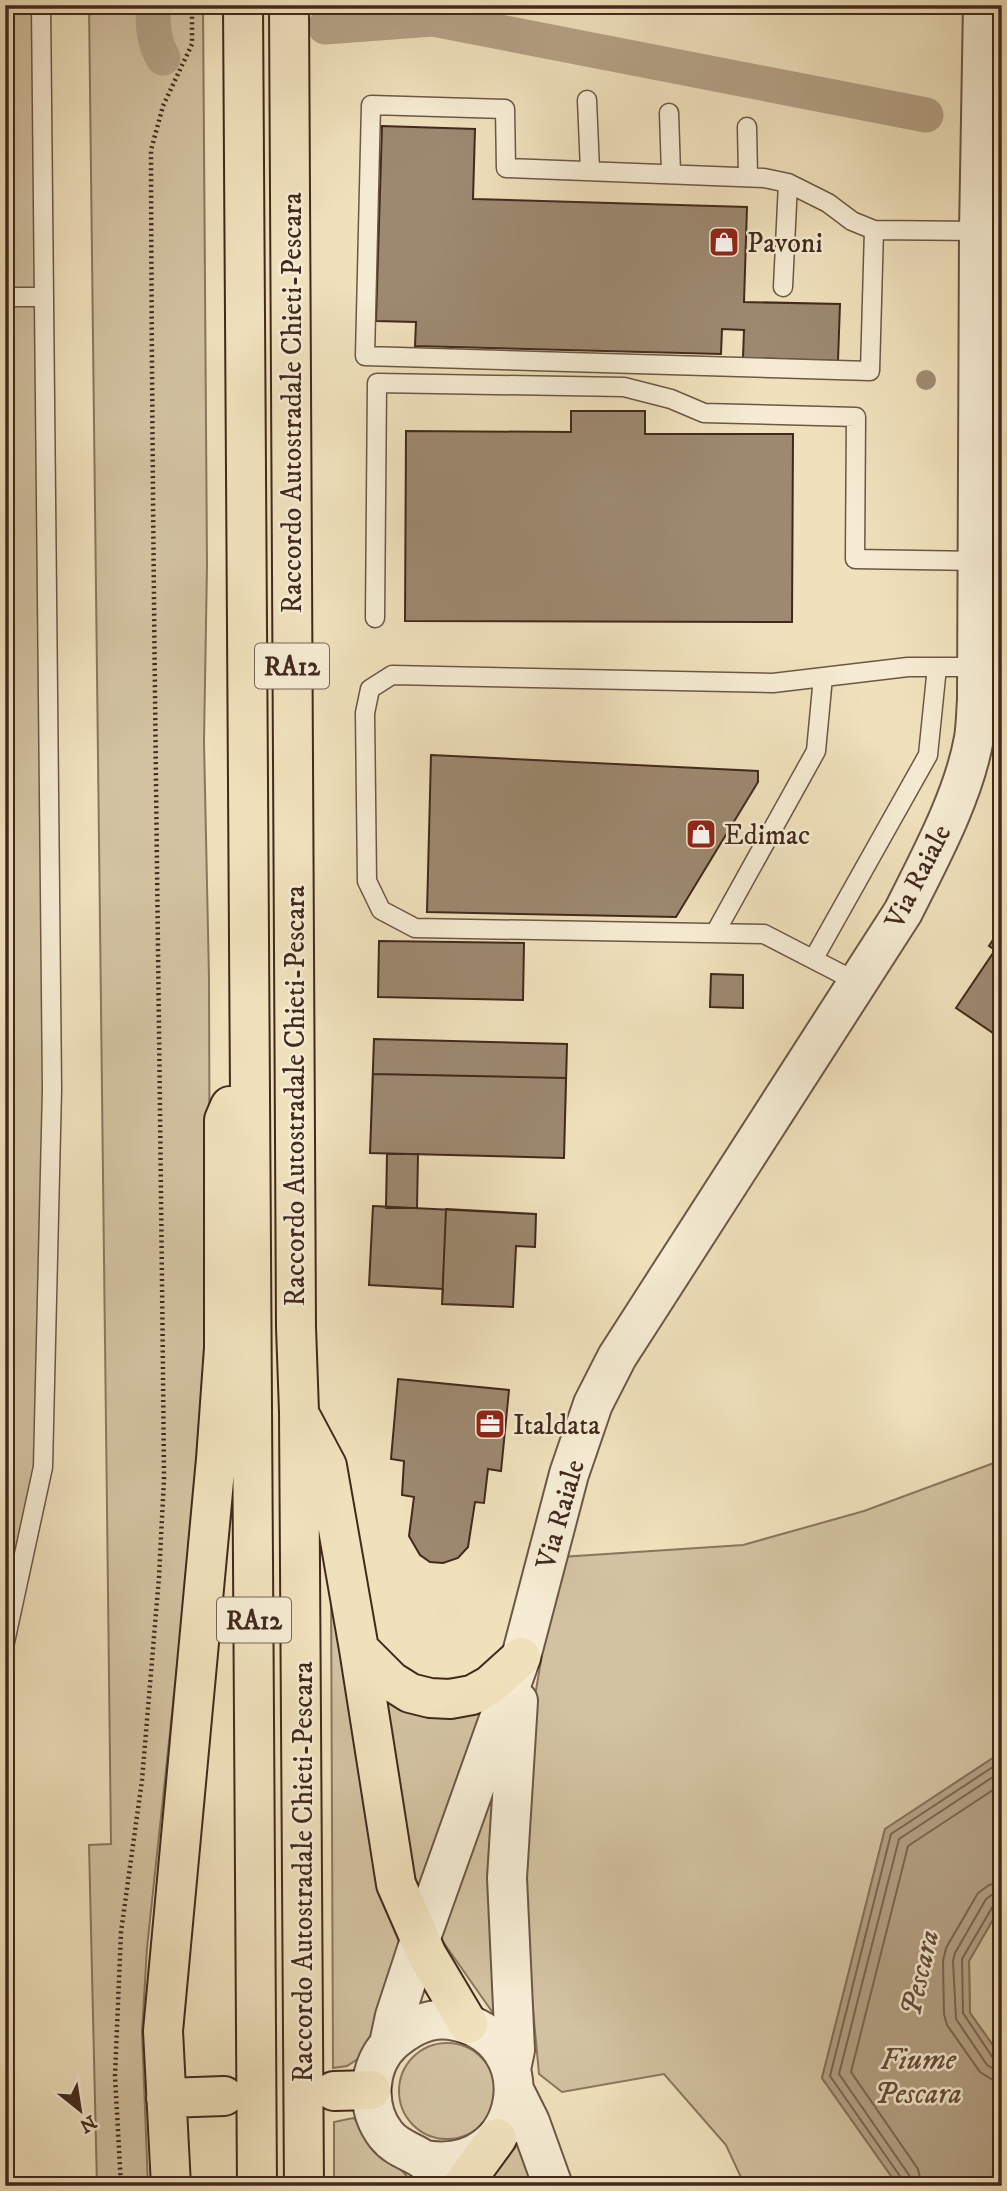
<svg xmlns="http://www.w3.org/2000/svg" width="1007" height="2191" viewBox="0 0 1007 2191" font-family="'IM FELL DW Pica',serif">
<rect width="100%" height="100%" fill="#efe1bc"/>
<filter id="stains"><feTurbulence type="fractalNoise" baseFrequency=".00286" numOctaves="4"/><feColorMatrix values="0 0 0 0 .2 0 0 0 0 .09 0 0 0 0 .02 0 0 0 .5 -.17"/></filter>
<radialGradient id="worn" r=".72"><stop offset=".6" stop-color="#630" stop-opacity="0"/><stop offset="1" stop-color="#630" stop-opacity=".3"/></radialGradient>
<path fill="#d2c2a1" stroke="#8a765f" stroke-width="2" d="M5 5H41L52 1089 43 1467 5 1642Z
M89 5H203L207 565 204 742 209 978 210 1284 204 1413 147 1948 142 2032 148 2186H97L89 1845 111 1844Z
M1002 1460V1752L885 1829 822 2078 896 2183 906 2186H745L726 2145 664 2074 562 2092 539 2074C532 1996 523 1919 523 1841 523 1745 542 1650 561 1557L743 1545 864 1511Z
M331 1578 403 1939 375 2026 362 2056 347 2066 333 2068Z
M379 1689 490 1701 417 1904Z
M499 1755 505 2030 439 1936Z
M1002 1904V2058L970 2013 969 1961Z
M399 2091a48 48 0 1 1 96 0a48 48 0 1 1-96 0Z
M353 2118 368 2130 415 2186H334V2122Z
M523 2137 539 2186H486Z"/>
<path fill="#b4a286" stroke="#86725c" stroke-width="2" d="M1002 1752V1904L969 1961 970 2013 1002 2058V2186H906L896 2183 822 2078 885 1829Z"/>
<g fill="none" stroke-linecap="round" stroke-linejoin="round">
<path stroke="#7b6652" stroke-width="2" d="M1002 1882 989 1885 978 1893 946 1948 943 1961 944 2014 947 2025 980 2072 991 2079 1002 2081
M1002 1893 993 1894 986 1899 955 1953 953 1961 956 2019 987 2065 994 2069 1002 2070
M1002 1902 993 1906 962 1959 963 2013 993 2058 1002 2061
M903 2186 902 2179 830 2076 891 1834 1002 1761
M912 2186 909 2175 839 2074 899 1839 1002 1771
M922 2186 918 2169 851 2072 908 1846 1002 1784"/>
<path stroke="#b4a286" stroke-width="35" d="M153 5C153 25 153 41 163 58
M325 27 433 19 926 115"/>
</g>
<path fill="#9c8970" stroke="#42291d" stroke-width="2" d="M382 126 475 129 473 199 747 207 744 302 840 304 838 361 743 358 744 330 722 329 721 354 415 346 416 322 376 321Z
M571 411H645V434H793L792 622 405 621 406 431 571 432Z
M431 755 758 771V782L676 917 427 912Z
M1002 926V1039L956 1008 995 950 989 946Z
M379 941 524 943 523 1000 378 997Z
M711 974 743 975V1008L710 1007Z
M374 1039 567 1044 564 1158 370 1153Z
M373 1074 566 1078 564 1158 370 1153Z
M387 1154H418L417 1208H386Z
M373 1206 536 1214 535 1247 516 1246 513 1307 442 1304 443 1289 369 1285Z
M446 1209 536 1214 535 1247 516 1246 513 1307 442 1304Z
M398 1379 509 1390 501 1471 488 1469 484 1503 475 1502 468 1547 458 1558 443 1563 430 1562 420 1555 409 1536 414 1497 402 1495 404 1461 391 1459Z"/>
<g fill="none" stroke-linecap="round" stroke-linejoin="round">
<g stroke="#6d5745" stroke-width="21">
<path id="service" d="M587 100 590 170
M669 113 671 173
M747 127 748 176
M874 230 870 371 365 356 371 105 505 109 506 168 764 178 788 183 828 203 852 221 874 230 979 231
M783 287 788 183
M5 297H43
M375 618 377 383 624 387 671 399 704 413 856 417 855 559 978 561
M715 933 816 751 823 677
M814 958 928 755 937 667
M859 983 764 934 415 928 381 910 367 881 365 713 370 689 392 675 773 683 908 667H978
M5 1642 43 1467 52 1089 41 5"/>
</g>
<g stroke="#6d5745" stroke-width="42">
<path id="tertiary" d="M389 2044 395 2016 420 1940 521 1657 569 1474 593 1404 617 1357 903 912C929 860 964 796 974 738 976 726 976 713 977 700L979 231 983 5
M511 2069 515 2050 507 1878 518 1701
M515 2092 530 2122 553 2186
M425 2160C526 2177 549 2035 450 2020 429 2017 408 2028 392 2042 367 2065 365 2108 386 2135 398 2150 413 2151 425 2161 433 2168 439 2178 446 2186"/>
</g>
<g stroke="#42291d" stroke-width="42">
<path id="motorway" d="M243 5 257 2186
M289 5 296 1327 299 1412 304 2186
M302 1419 327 1466 359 1649 391 1681 410 1693 430 1698 450 1699 472 1695 490 1685 521 1657
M359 1649 396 1884 427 1955 468 2024
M334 2091 371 2090
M166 2098 224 2096
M171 2186 163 2031 216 1459 224 1348V1120L230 1106
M462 2186 497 2138"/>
</g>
<path stroke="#42291d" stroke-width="4.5" stroke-dasharray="2 3.5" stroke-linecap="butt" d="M121 2186 115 2076 121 1932 142 1780 159 1577 164 1479C160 1036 152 593 151 150L163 106 192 44V5"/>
<use href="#service" stroke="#f5ecd3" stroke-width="18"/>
<use href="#tertiary" stroke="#f5ecd3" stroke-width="38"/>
<use href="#motorway" stroke="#efe1bc" stroke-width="38"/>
</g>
<circle fill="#a08d73" cx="926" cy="380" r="10"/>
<defs>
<g id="shop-square" transform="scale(1.575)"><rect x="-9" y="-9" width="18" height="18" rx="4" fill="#8f2418" stroke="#f5ecd3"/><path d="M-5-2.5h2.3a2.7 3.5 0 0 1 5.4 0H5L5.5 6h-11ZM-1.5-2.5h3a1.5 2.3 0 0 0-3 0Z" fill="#fff"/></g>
<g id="office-square" transform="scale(1.575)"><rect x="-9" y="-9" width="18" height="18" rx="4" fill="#8f2418" stroke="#f5ecd3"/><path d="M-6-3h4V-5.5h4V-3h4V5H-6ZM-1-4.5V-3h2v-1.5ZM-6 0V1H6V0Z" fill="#fff"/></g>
</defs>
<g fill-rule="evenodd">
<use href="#shop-square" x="724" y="242"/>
<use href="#shop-square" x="701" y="834"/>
<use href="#office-square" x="490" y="1424"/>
</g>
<g text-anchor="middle" stroke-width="5" stroke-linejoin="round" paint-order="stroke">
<g fill="#f5ecd3" stroke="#786454" stroke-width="2">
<rect x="255" y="643.5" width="74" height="45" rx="5"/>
<rect x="217" y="1597.5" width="74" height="45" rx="5"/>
</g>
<g font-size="26" font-weight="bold" fill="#42291d">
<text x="292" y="675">RA12</text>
<text x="254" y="1629">RA12</text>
</g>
<g font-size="28" fill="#42291d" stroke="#f5ecd3" text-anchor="start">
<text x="747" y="252">Pavoni</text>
<text x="724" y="844">Edimac</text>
<text x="513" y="1434">Italdata</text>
</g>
<g font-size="28" fill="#42291d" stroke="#f5ecd3">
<text transform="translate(291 403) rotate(-90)" y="10">Raccordo Autostradale Chieti-Pescara</text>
<text transform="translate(917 876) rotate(-63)" y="10">Via Raiale</text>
<text transform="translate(294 1096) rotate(-90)" y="10">Raccordo Autostradale Chieti-Pescara</text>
<text transform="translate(559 1514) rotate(-74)" y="10">Via Raiale</text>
<text transform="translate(302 1872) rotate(-90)" y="10">Raccordo Autostradale Chieti-Pescara</text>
</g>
<g font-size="30" font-style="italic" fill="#644d3c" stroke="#f5ecd3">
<text transform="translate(919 1973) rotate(-77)" y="10">Pescara</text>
<text x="918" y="2069">Fiume<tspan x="918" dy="34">Pescara</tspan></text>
</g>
</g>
<rect width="1007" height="2191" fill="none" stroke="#efe1bc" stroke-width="28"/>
<rect x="7" y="7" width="993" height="2177" fill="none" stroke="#42291d" stroke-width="3.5"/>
<rect x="14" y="14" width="979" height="2163" fill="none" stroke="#42291d" stroke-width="2"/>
<g transform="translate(80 2110) rotate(150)" stroke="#f5ecd3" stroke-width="5" paint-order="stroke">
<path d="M0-5L12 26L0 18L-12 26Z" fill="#42291d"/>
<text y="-10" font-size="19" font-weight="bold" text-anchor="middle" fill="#42291d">N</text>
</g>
<rect width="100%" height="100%" filter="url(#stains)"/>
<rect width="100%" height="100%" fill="url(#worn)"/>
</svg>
